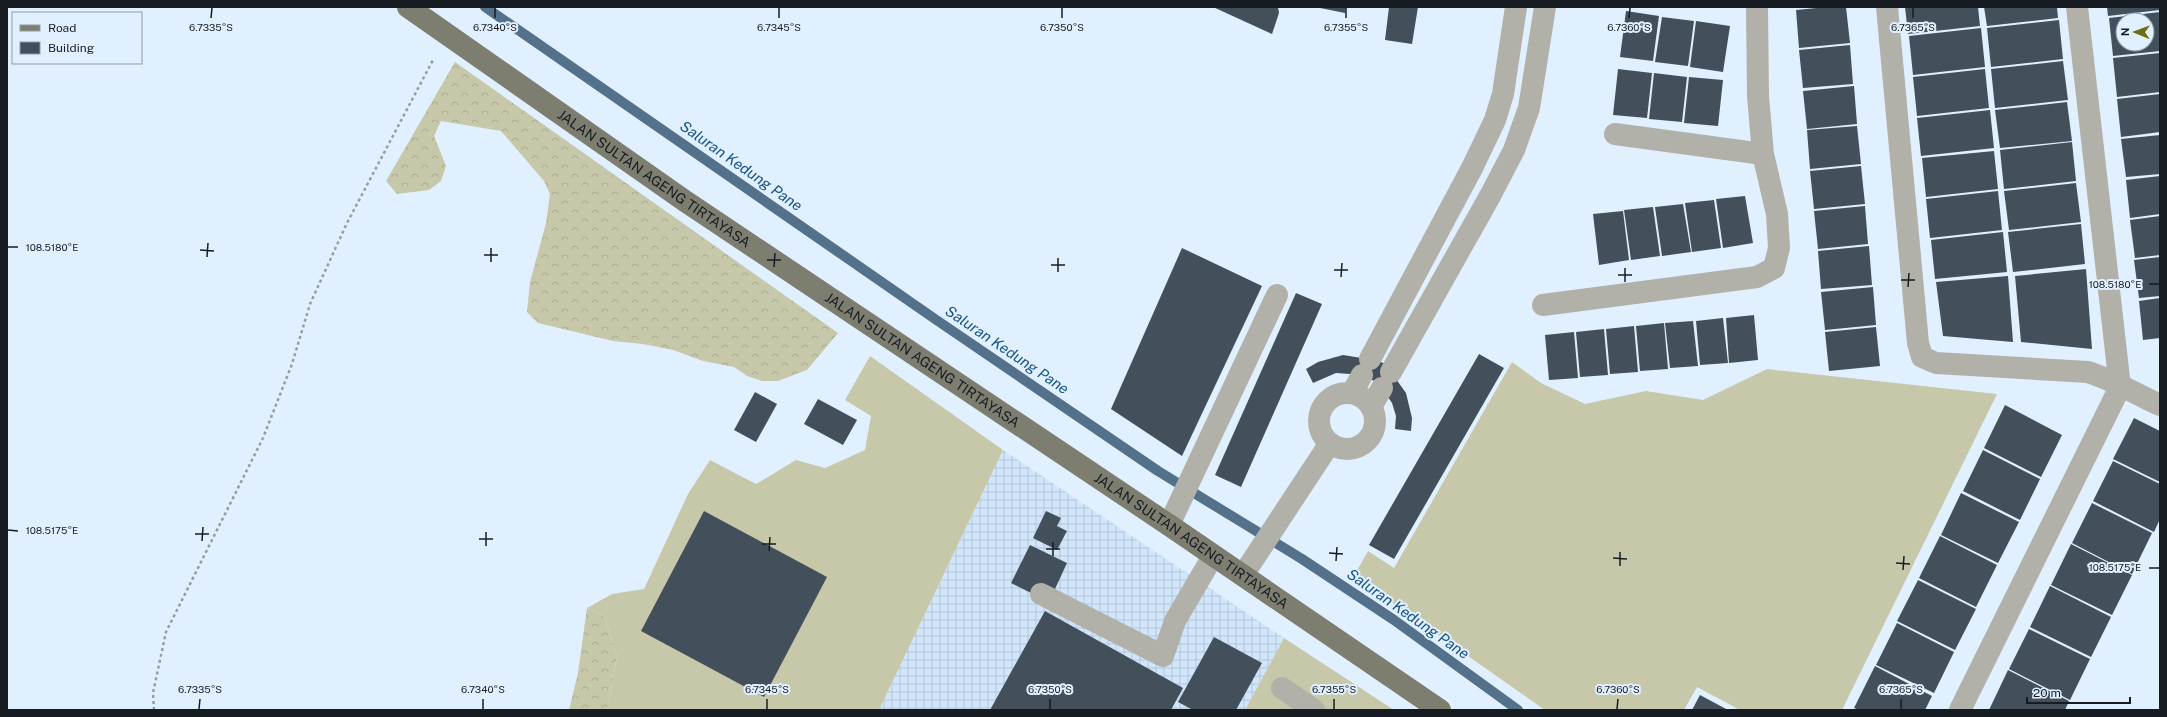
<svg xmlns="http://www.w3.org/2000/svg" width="2167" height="717" viewBox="0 0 2167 717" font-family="'Public Sans',sans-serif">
<defs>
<pattern id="industrial-grid" width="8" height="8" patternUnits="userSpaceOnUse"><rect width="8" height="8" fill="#d1e6fb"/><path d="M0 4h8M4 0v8" fill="none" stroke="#b3c5d7"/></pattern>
<pattern id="forest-crowns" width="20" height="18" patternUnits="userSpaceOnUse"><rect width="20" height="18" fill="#c7c8a9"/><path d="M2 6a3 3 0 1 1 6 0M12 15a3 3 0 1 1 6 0" fill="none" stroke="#aaab91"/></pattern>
</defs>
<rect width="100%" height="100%" fill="#e1f0ff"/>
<path fill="url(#industrial-grid)" d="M1003 450 1284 638 1245 710H879Z"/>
<path fill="#c7c8a9" d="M870 356 1003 450 879 710H607L617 657 604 616 587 608 612 594 644 589 688 494 710 460 756 484 796 460 825 468 865 450 871 416 845 400Z
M1512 362 1541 383 1585 404 1646 391 1703 400 1767 369 1997 394 1842 710H1740L1697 687 1684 710H1545L1354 576 1368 551 1394 568Z
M1284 638 1394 710H1245Z"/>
<path fill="url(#forest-crowns)" d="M455 62 838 333 807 370 778 381H762L747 376 734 367 703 361 673 350 643 344 613 341 538 323 527 312 530 282 546 223 550 194 544 181 501 131 441 121 434 136 446 166 441 181 429 190 397 194 386 181Z
M587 608 604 616 617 657 607 710H569L578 673Z"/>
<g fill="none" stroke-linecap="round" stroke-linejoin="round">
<path stroke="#54718c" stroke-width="10" d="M485 7 935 319 1158 471 1302 559 1394 620 1518 710"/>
</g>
<path fill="#43505c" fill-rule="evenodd" d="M1213 7H1278L1279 13 1272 34Z
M1315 7H1346L1345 13Z
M1389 7H1418L1412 44 1385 40Z
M1827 7H1846L1850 43 1799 48 1796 10Z
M1905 7H1978L1980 26 1908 34Z
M1984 7H2057L2058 18 1987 26Z
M2107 7H2160V10L2108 16Z
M1626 11 1659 16 1653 61 1620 57Z
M2160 12V51L2113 56 2109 18ZM2123 20H2147V44H2123Z
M1662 17 1694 21 1688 66 1655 62Z
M2059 20 2063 59 1991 67 1987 28Z
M1696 21 1730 26 1723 72 1690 67Z
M1981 28 1985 67 1913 75 1909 36Z
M1850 45 1853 84 1803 88 1799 50Z
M2160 53V92L2117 97 2113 58Z
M2063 61 2068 100 1995 108 1991 69Z
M1618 69 1652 73 1647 118 1613 115Z
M1985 69 1989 108 1917 116 1913 77Z
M1654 73 1687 77 1682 122 1649 119Z
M1689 77 1723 80 1718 126 1684 123Z
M1854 86 1857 124 1807 129 1803 91Z
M2160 94V132L2121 137 2117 99Z
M2067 102 2072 141 2000 148 1995 110Z
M1990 110 1994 148 1921 156 1917 118Z
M1857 126 1861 164 1810 169 1807 130Z
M2160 135V174L2126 177 2121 139Z
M2072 142 2076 181 2004 189 2000 150Z
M1994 151 1998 189 1926 197 1922 158Z
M1861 166 1865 204 1814 209 1810 171Z
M2160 176V214L2130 218 2126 180Z
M2076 183 2081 222 2009 230 2004 191Z
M1998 191 2002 230 1930 238 1926 199Z
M1745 196 1753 243 1723 248 1716 199Z
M1714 200 1721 248 1692 252 1685 203Z
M1683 204 1691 252 1662 256 1655 207Z
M1865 206 1868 244 1818 249 1814 211Z
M1653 207 1660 256 1631 260 1624 210Z
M1623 211 1629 260 1599 265 1593 214Z
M2160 216V255L2135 258 2130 220Z
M2081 224 2085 264 2013 272 2008 232Z
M2003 232 2007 272 1935 279 1931 240Z
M1869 246 1872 285 1821 289 1818 251Z
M1182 248 1262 286 1182 456 1111 409Z
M2160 257V296L2139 298 2134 260Z
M2086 269 2092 349 2021 342 2015 276Z
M2008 276 2013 342 1943 336 1936 282Z
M1873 287 1876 325 1825 330 1821 292Z
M1296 293 1322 304 1241 487 1215 475Z
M2160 298V338L2143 340 2139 301Z
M1754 315 1758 360 1729 363 1726 318Z
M1723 318 1728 363 1700 365 1696 321Z
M1693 321 1698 366 1670 368 1665 323Z
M1664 323 1668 369 1640 371 1636 326Z
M1634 326 1638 372 1610 374 1606 329Z
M1876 327 1880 366 1829 371 1825 332Z
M1604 329 1608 375 1580 377 1576 332Z
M1574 332 1578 378 1549 380 1545 335Z
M1479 354 1504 368 1394 559 1369 545Z
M1343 355 1368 359 1374 358 1390 367 1391 372 1406 393 1412 418 1411 431 1395 429 1396 416 1392 403 1379 384 1364 375 1336 373 1313 383 1306 369 1318 362Z
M755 392 777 404 756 442 734 430Z
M818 399 857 420 843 445 804 424Z
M2005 405 2062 435 2041 477 1984 448Z
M2134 418 2160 431V482L2113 459Z
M1983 450 2040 479 2020 520 1963 491Z
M2113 461 2160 484V519L2154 532 2093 501Z
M1961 493 2019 522 1998 563 1941 535Z
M2092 503 2152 533 2132 574 2072 543Z
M704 511 827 577 764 697 641 631Z
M1046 511 1061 518 1057 526 1067 531 1057 550 1033 538Z
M1940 536 1997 565 1976 607 1919 578Z
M2071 544 2132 575 2112 615 2051 585Z
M1030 545 1067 563 1049 602 1011 583Z
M1918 580 1976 609 1955 650 1897 621Z
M2050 586 2111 617 2091 657 2030 627Z
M1045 611 1183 688 1171 710H990Z
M1897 623 1954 652 1934 693 1876 665Z
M2029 629 2090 659 2070 700 2009 669Z
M1214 637 1262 663 1236 710H1193L1178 702Z
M1875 666 1932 696 1925 710H1859L1854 708Z
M2008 670 2069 701 2065 710H1989Z
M1700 695 1728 710H1692Z"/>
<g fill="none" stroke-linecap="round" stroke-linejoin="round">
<path stroke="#929da8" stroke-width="2.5" stroke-dasharray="3 3" stroke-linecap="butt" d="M154 710 153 693 166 632 263 438 292 364 310 304 347 223 433 60"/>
<path stroke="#b1b1a9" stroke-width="22" d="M1887 7 1918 343 1922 357 1936 363 2088 372C2113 380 2136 394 2160 405
M1615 134 1763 154
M1543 305 1757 277 1774 268 1779 248 1777 214 1763 154 1758 96 1757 7
M1370 359 1472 168 1495 120 1503 94 1516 7
M1391 372 1490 196 1514 150 1529 108 1545 7
M1319 421a28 28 0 1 1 56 0a28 28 0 1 1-56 0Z
M1352 393 1362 375
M1371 407 1382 388
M1169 525 1277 295
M1243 575 1330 443
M1041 594 1163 656 1175 621 1213 556
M1282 688 1314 710
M1960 710 2120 387 2077 7"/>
<path stroke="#7e7e70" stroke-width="22" id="s1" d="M408 7 685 201 1169 525 1440 710"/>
</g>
<path fill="none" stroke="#171c22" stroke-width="1.5" d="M211 18 212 8M495 18V8M779 18V8M1062 18V8M1346 18V8M1629 18 1630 8M1913 18V8M8 247H18M200 250 214 251M484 255H498M207 257 208 243M767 260H781M491 262V248M1051 265H1065M774 267 775 253M1334 270H1348M1058 272V258M1618 275H1632M1341 277 1342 263M1901 280H1915M1625 282V268M2149 284H2159M1908 287 1909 273M8 530 18 531M195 534H209M479 539H493M202 541 203 527M762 544H776M486 546V532M1046 549H1060M769 551 770 537M1329 553 1343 554M1053 556V542M1613 558 1627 559M1336 561 1337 547M1896 563 1910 564M1620 566V552M2149 568H2159M1903 570 1904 556M199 709 200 699M483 709V699M767 709V699M1050 709V699M1334 709V699M1617 709 1618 699M1901 709V699"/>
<g text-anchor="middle" stroke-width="4" stroke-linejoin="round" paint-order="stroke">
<g font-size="14" fill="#171c22" stroke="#e1f0ff">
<text dy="5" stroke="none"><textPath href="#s1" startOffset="300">JALAN SULTAN AGENG TIRTAYASA</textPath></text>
<text dy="5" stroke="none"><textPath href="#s1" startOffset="624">JALAN SULTAN AGENG TIRTAYASA</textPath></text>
<text dy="5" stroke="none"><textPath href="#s1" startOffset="948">JALAN SULTAN AGENG TIRTAYASA</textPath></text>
</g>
<g font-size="15" font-style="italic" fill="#185485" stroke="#e1f0ff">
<text transform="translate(741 166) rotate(35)" y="5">Saluran Kedung Pane</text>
<text transform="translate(1007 350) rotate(34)" y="5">Saluran Kedung Pane</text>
<text transform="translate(1408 614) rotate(35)" y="5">Saluran Kedung Pane</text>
</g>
</g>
<g font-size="10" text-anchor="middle" fill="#171c22" stroke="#e1f0ff" stroke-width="4" stroke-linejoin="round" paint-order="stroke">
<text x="211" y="31">6.7335°S</text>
<text x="495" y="31">6.7340°S</text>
<text x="779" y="31">6.7345°S</text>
<text x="1062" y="31">6.7350°S</text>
<text x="1346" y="31">6.7355°S</text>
<text x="1629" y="31">6.7360°S</text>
<text x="1913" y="31">6.7365°S</text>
<text x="52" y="251">108.5180°E</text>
<text x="2115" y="288">108.5180°E</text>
<text x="52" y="534">108.5175°E</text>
<text x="2115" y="571">108.5175°E</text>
<text x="200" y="693">6.7335°S</text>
<text x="483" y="693">6.7340°S</text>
<text x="767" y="693">6.7345°S</text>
<text x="1050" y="693">6.7350°S</text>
<text x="1334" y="693">6.7355°S</text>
<text x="1618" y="693">6.7360°S</text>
<text x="1901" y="693">6.7365°S</text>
</g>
<rect width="2167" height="717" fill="none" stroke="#171c22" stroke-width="16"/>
<rect x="12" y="12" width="130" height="52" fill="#e1f0ff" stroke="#909ba7"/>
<rect x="20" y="25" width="20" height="6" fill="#7e7e70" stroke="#909ba7"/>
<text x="48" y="32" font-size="12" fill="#171c22">Road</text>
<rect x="20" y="42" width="20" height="12" fill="#43505c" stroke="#909ba7"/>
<text x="48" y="52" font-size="12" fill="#171c22">Building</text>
<g transform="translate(2135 32) rotate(271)"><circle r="19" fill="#e1f0ff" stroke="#909ba7"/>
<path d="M0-3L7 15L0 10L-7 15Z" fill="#6f6e10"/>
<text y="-6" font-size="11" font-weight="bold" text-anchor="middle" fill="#171c22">N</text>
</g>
<path d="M2027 697v6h103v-6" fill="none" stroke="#171c22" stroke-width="2"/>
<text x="2033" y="697" font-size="12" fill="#171c22" stroke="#e1f0ff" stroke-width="3" paint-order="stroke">20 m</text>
</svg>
